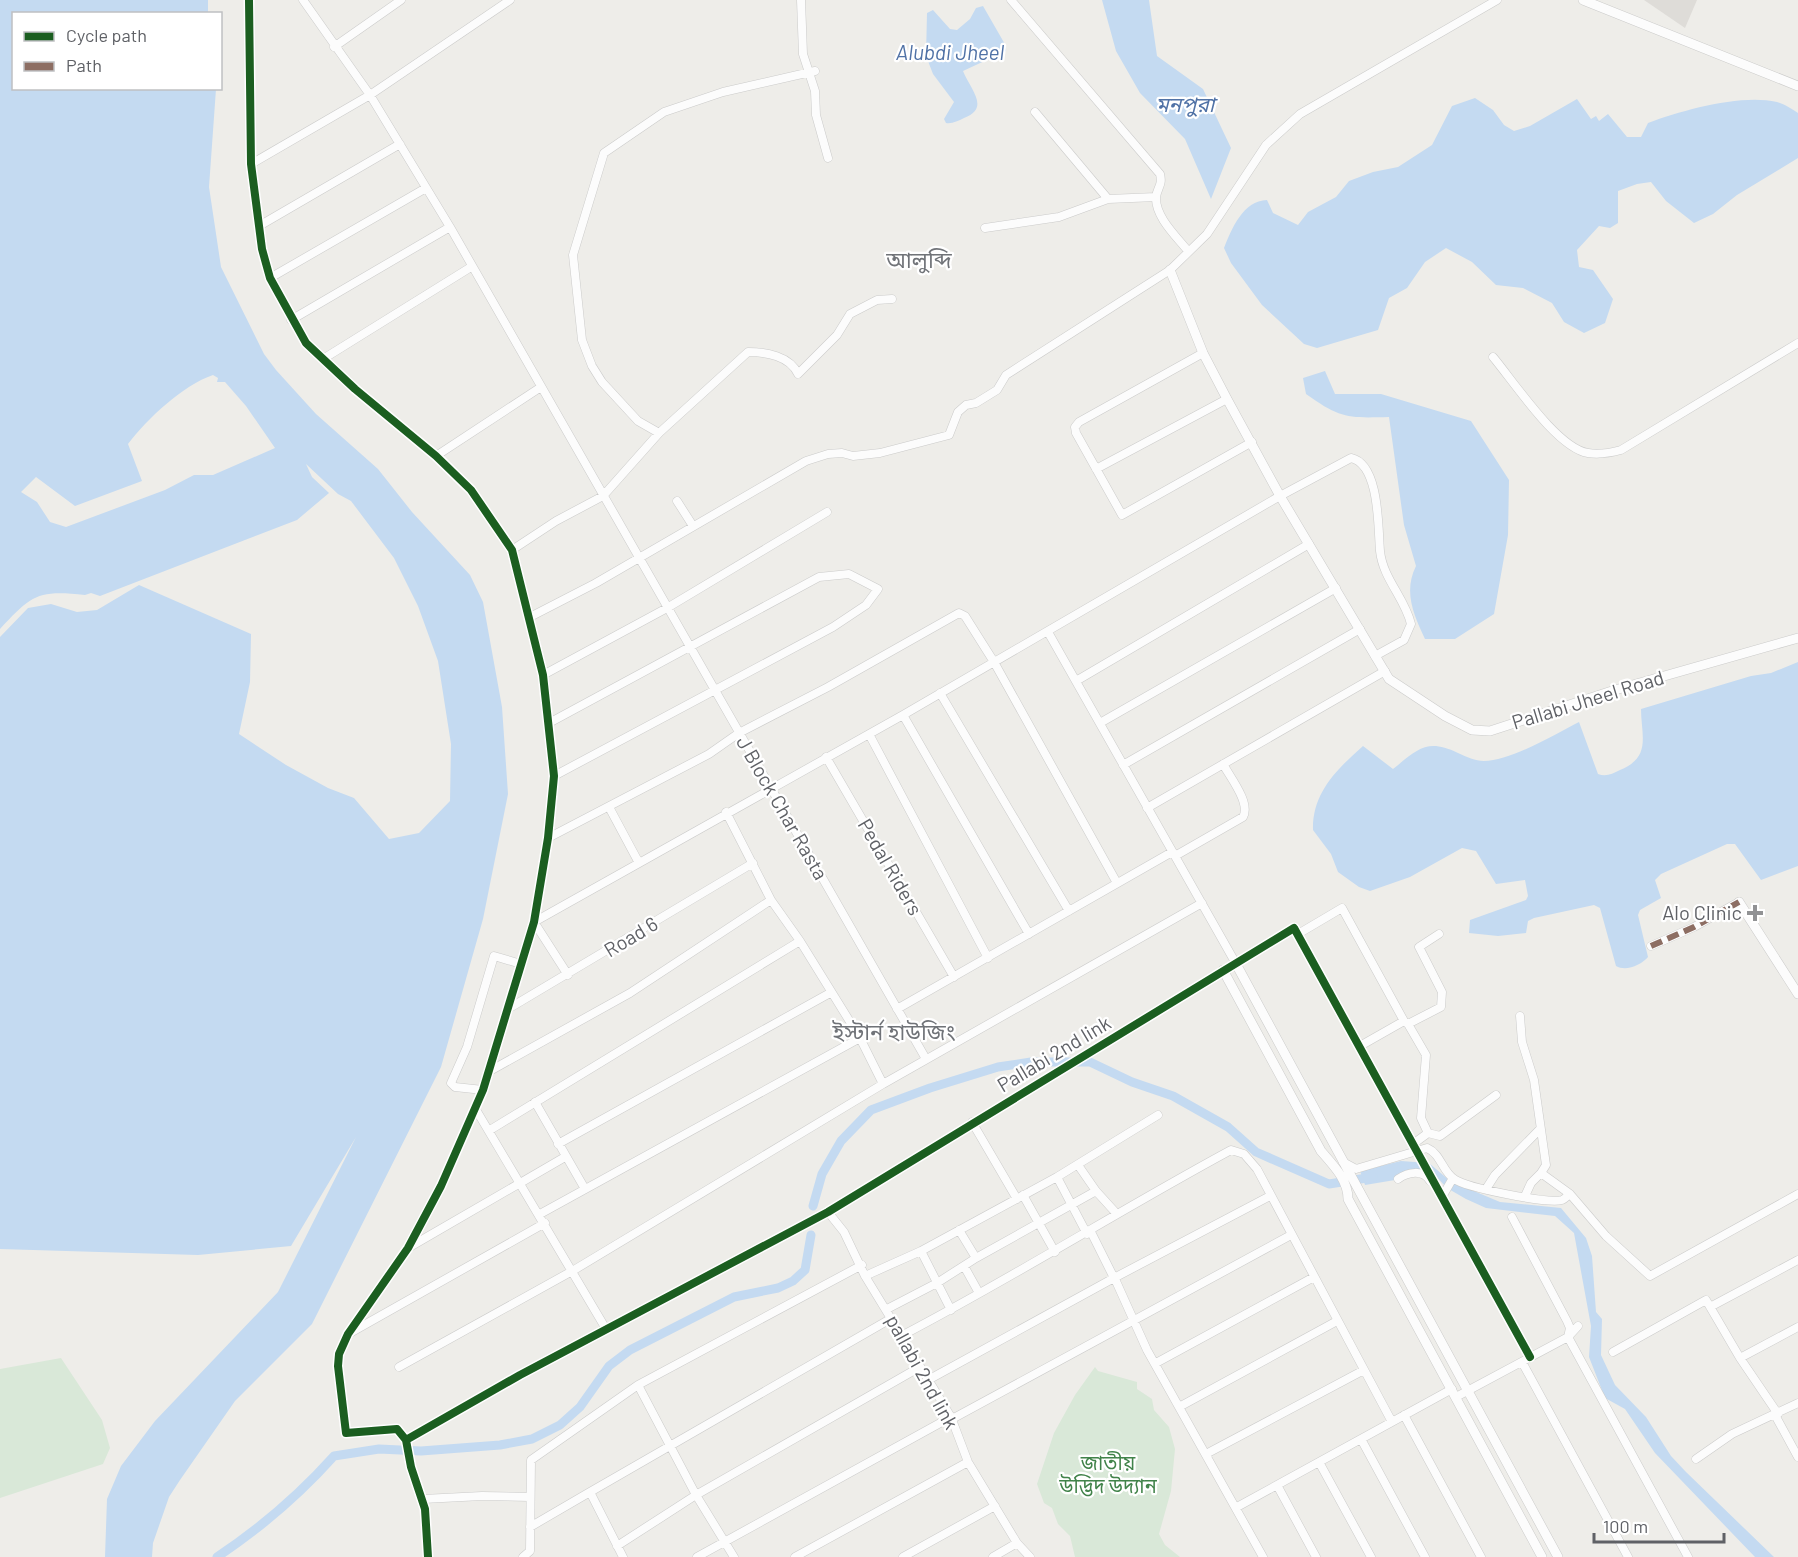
<svg xmlns="http://www.w3.org/2000/svg" width="1798" height="1557" viewBox="0 0 1798 1557" font-family="Barlow,'Noto Sans Bengali',sans-serif">
<rect width="100%" height="100%" fill="#eeede9"/>
<path fill="#dedcd8" d="M1644 0H1697L1685 28Z"/>
<path fill="#d9e8d8" d="M61 1358 102 1420 110 1448 103 1464 0 1498V1369Z
M1095 1367 1098 1371 1137 1382V1389L1152 1399 1154 1410 1169 1427 1175 1449 1171 1491 1159 1534 1165 1545 1180 1557H1075L1070 1536 1058 1524 1052 1508 1044 1503 1037 1484 1054 1433 1075 1395Z"/>
<path fill="#c4daf1" fill-rule="evenodd" d="M0 0H208V13L14 14V88L216 89 209 187 221 267 264 354 276 370 316 414 378 469 412 512 470 575 483 602 502 707 508 794 483 919 441 1067 312 1324 235 1401 180 1480 169 1497 153 1543 152 1557H105L107 1499 121 1466 155 1421 278 1292 356 1137 291 1246 198 1255 0 1249V637L28 608 51 604 77 612 97 610 139 585 251 634 250 682 239 734 286 765 328 788 354 798 389 839 419 833 450 801 451 744 438 661 418 606 394 558 351 501 338 494 306 464 312 477 329 493 297 520 100 596 91 593 85 595C37 590 32 595 0 629ZM213 375 218 378 217 382H225L246 406 275 448 213 475H194L165 490 66 527 50 522 37 502 21 492 36 477 75 506 142 481 128 444C147 419 183 385 213 375Z
M1102 0H1149L1157 56 1203 89 1231 148 1211 199 1185 139 1140 93 1116 51Z
M983 6 1006 46V51L963 71C970 89 991 108 964 118 958 121 952 124 946 123L944 119 954 102 933 74 926 56 927 13 933 10 950 29 957 30 970 19 976 8Z
M1475 98 1493 110 1504 125 1514 131 1530 126 1577 99 1591 119 1596 116 1599 121 1608 114 1627 137H1641L1648 123C1684 110 1740 94 1777 102 1784 104 1792 109 1798 113V158L1737 195 1713 214 1694 223 1666 201 1651 182 1637 184 1618 191V223L1610 228 1599 226 1577 250 1579 267 1593 270 1613 299 1605 323 1584 333 1564 322 1552 303 1523 288 1496 285 1472 262 1446 248 1425 262 1407 288 1389 298 1378 330 1317 348 1304 344 1262 305 1231 263 1224 248C1232 228 1243 201 1267 200L1273 213 1298 225 1308 212 1336 197 1349 181 1373 172 1398 167 1432 145 1452 106Z
M1325 371 1335 394H1381L1471 421 1509 480 1508 535 1494 614 1455 639H1425C1414 615 1403 592 1416 566L1404 525 1389 417C1348 418 1341 419 1306 394L1303 378Z
M1798 662V866L1761 880 1735 844H1727L1661 874 1655 880 1661 898 1640 910 1638 915 1648 957C1641 965 1626 972 1616 966L1600 908 1594 905 1534 918 1528 921 1526 933 1498 936 1469 933 1470 920 1526 900 1528 896 1525 880 1496 884 1476 851 1462 848 1410 877 1370 891 1359 887 1338 872 1331 854 1313 830C1312 793 1337 769 1363 746L1393 769C1418 749 1427 738 1458 753 1467 757 1475 761 1484 761 1510 761 1556 734 1579 722L1598 774C1606 777 1612 774 1620 770 1652 757 1641 735 1641 709L1751 676 1771 673Z
M1401 1161 1429 1163 1450 1181 1500 1202 1561 1208 1586 1238 1592 1256 1596 1312 1602 1319 1601 1355 1615 1385 1646 1417 1671 1456 1686 1472 1774 1557H1755L1655 1453 1625 1409 1605 1398 1589 1357 1591 1326 1574 1233 1555 1216 1486 1208 1466 1199 1447 1188 1431 1171 1410 1170 1395 1180 1365 1185 1360 1171Z"/>
<g fill="none" stroke-linecap="round" stroke-linejoin="round">
<path stroke="#c4daf1" stroke-width="9" d="M813 1206 822 1174 841 1141 871 1110 930 1088 998 1067 1031 1062H1090L1132 1082 1173 1096 1228 1127 1256 1152 1329 1184 1373 1177
M217 1557C259 1529 300 1494 334 1456L379 1449 421 1451 500 1445 532 1439 560 1425 580 1407 609 1366 630 1350 734 1297 778 1288 793 1281 805 1270 811 1235"/>
<g stroke="#cbcbca" stroke-width="9">
<path id="minor" d="M303 0 370 95 450 227 926 1059
M801 0 803 54 815 91 816 115 828 158
M1011 0 1160 174C1163 185 1157 188 1156 197 1155 217 1177 237 1188 251
M334 47 401 0
M1035 112 1108 199
M251 164 370 95 510 0
M259 226 400 144
M985 228 1059 217 1108 199 1156 197
M270 278 426 188
M291 320 450 227
M1203 353 1079 422 1075 427 1076 433 1122 515 1252 442
M1493 357C1514 382 1557 448 1588 453 1600 455 1610 453 1621 450L1798 343
M323 359 471 267
M659 433 638 421 602 382 592 366 582 340 573 255 604 153 664 112 723 92 815 71
M436 456 541 387
M1096 469 1227 399
M677 501 693 526
M512 550 556 521 603 496 659 433 748 352C766 352 790 356 798 374L837 335 850 314 877 300 892 299
M530 617 596 583 806 461 828 454 842 453 853 456 880 453 949 435 958 412 966 405 976 403 997 390 1006 375 1170 270 1207 234 1266 145 1300 114 1497 0
M1048 632 1235 962
M543 675 667 608 827 512
M1076 681 1309 544
M940 693 1069 911
M903 715 1029 934
M549 723 819 577 849 574 878 589 866 605 833 627 554 776
M1100 723 1336 588
M869 734 988 958
M826 757 954 977
M1123 765 1360 629
M609 807 639 863
M1147 808 1385 671
M726 812 771 900 800 941 860 1038 883 1084
M548 838 709 754 739 733 828 687 959 613 965 616 994 662 1117 883
M1175 856 1243 817C1251 803 1230 777 1223 764
M1298 934 1342 908 1404 1021
M1651 946 1694 927 1739 902
M568 975 534 922 903 715 1280 496 1351 458C1380 464 1378 529 1380 551 1383 579 1405 598 1411 624L1404 640 1375 656
M508 1009 753 863
M897 1009 1172 852
M1520 1016 1522 1042 1534 1080 1546 1165 1541 1173
M1360 1046 1404 1021 1408 1024
M488 1072 630 993 771 900
M483 1090 455 1087 451 1083 467 1047 494 956 521 964
M535 1102 585 1189
M475 1108 606 1329
M972 1122 1017 1199
M490 1130 800 941
M1428 1133 1440 1136 1496 1095
M558 1144 830 993
M1413 1144 1428 1133 1421 1118 1426 1055 1408 1024 1441 1007 1442 992 1419 947 1439 934
M1343 1162 1356 1169 1427 1148C1441 1154 1442 1171 1454 1179 1467 1188 1548 1204 1562 1200 1565 1199 1567 1196 1570 1194
M1078 1165 1096 1191 1116 1213
M1057 1177 1158 1115
M1398 1179C1408 1172 1423 1169 1430 1181
M1486 1189 1495 1175 1540 1129
M1023 1195 1055 1252
M1525 1196 1531 1183 1541 1173 1570 1194 1606 1236 1650 1276 1798 1194
M1442 1197 1453 1178
M828 1212 844 1232 865 1276 951 1417 968 1462 1017 1543 1030 1557
M540 1214 860 1038
M1512 1217 1567 1321 1570 1328 1568 1337 1688 1557
M1091 1232 1114 1278
M408 1248 565 1157
M921 1251 951 1310
M976 1258 1096 1191
M964 1266 979 1293
M865 1276 921 1251 1057 1177 1087 1234
M1115 1279 1147 1350 1263 1557
M1710 1307 1798 1260
M887 1309 937 1283 976 1258 959 1230
M350 1333 545 1223
M903 1335C1014 1277 1120 1210 1231 1150L1244 1154 1257 1169 1392 1422
M1613 1352 1706 1300 1740 1358 1778 1414
M1740 1358 1798 1327
M1522 1362 1628 1557
M1156 1363 1314 1277
M399 1367 574 1270 883 1084 1202 903
M928 1380 1114 1278 1270 1196
M638 1385 696 1495 734 1557
M1456 1397 1568 1337 1578 1326
M1179 1407 1337 1321
M1404 1415 1481 1557
M1775 1415 1798 1457
M952 1419 1291 1235
M1361 1439 1425 1557
M406 1440 520 1375 828 1212 1294 928 1530 1357
M1206 1454 1364 1370
M1696 1459 1732 1434 1798 1403
M1319 1462 1371 1557
M1277 1485 1316 1557
M423 1499 482 1496 530 1497
M1237 1507 1452 1389
M530 1527 590 1492
M617 1546 696 1495 920 1367
M523 1557 530 1551 531 1460 638 1385 862 1265
M623 1557 590 1492 892 1318
M697 1557 951 1417
M795 1557 968 1462
M903 1557 995 1506
M993 1557 1017 1543"/>
</g>
<g stroke="#cbcbca" stroke-width="10">
<path id="tertiary" d="M249 0 251 164 262 249 270 278 306 343 355 389 436 456 471 490 512 550 543 675 554 776 548 838 534 922 483 1090 441 1186 408 1248 348 1334 339 1354 338 1366 346 1433 397 1429 406 1440 411 1467 425 1509 428 1557
M1583 0 1798 86
M1170 270 1203 353 1227 399 1280 496 1389 679 1445 716 1472 730 1490 731 1615 690 1798 638
M1739 902 1798 994
M1235 962 1558 1557
M1223 970 1321 1151C1332 1164 1348 1179 1348 1199L1542 1557"/>
</g>
<use href="#minor" stroke="#fcfcfc" stroke-width="8"/>
<use href="#tertiary" stroke="#fcfcfc" stroke-width="9"/>
<path stroke="#8d6e63" stroke-width="6" stroke-dasharray="12 6" stroke-linecap="butt" d="M1651 946 1694 927 1739 902"/>
<g stroke="#fff" stroke-width="11">
<path id="cycleway" d="M249 0 251 164 262 249 270 278 306 343 355 389 436 456 471 490 512 550 543 675 554 776 548 838 534 922 483 1090 441 1186 408 1248 348 1334 339 1354 338 1366 346 1433 397 1429 406 1440 411 1467 425 1509 428 1557
M406 1440 520 1375 828 1212 1294 928 1530 1357"/>
</g>
<use href="#cycleway" stroke="#1b5e20" stroke-width="8"/>
</g>
<path fill="#919294" stroke="#fff" stroke-width="2" d="M1752 904h6v6h6v6h-6v6h-6v-6h-6v-6h6z"/>
<g text-anchor="middle" stroke-width="4.5" stroke-linejoin="round" paint-order="stroke">
<g font-size="20" fill="#5f6166" stroke="#fff">
<text transform="translate(1588 700) rotate(-17)" y="7">Pallabi Jheel Road</text>
<text transform="translate(782 808) rotate(60)" y="7">J Block Char Rasta</text>
<text transform="translate(890 867) rotate(60)" y="7">Pedal Riders</text>
<text transform="translate(631 937) rotate(-31)" y="7">Road 6</text>
<text transform="translate(1054 1054) rotate(-31)" y="7">Pallabi 2nd link</text>
<text transform="translate(922 1372) rotate(61)" y="7">pallabi 2nd link</text>
</g>
<g font-size="20" fill="#5f6166" stroke="#fff" text-anchor="end">
<text x="1742" y="920">Alo Clinic</text>
</g>
<g font-size="20" fill="#41834a" stroke="#fff">
<text x="1108" y="1470">জাতীয়<tspan x="1108" dy="23">উদ্ভিদ উদ্যান</tspan></text>
</g>
<g font-size="21" font-style="italic" fill="#5072a6" stroke="#fff">
<text x="950" y="60">Alubdi Jheel</text>
<text x="1185" y="112">মনপুরা</text>
</g>
<g font-size="22" fill="#707378" stroke="#fff">
<text x="919" y="268">আলুব্দি</text>
<text x="894" y="1040">ইস্টার্ন হাউজিং</text>
</g>
</g>
<rect x="12" y="12" width="210" height="78" fill="#ffffff" stroke="#bfc0c2" stroke-width="1.5"/>
<rect x="24" y="32" width="30" height="9" fill="#1b5e20" stroke="#bfc0c2" stroke-width="1.5"/>
<text x="66" y="42" font-size="18" fill="#5f6166">Cycle path</text>
<rect x="24" y="62" width="30" height="9" fill="#8d6e63" stroke="#bfc0c2" stroke-width="1.5"/>
<text x="66" y="72" font-size="18" fill="#5f6166">Path</text>
<path d="M1594 1533v9h130v-9" fill="none" stroke="#5f6166" stroke-width="3"/>
<text x="1603" y="1533" font-size="18" fill="#5f6166" stroke="#ffffff" stroke-width="4.5" paint-order="stroke">100 m</text>
</svg>
